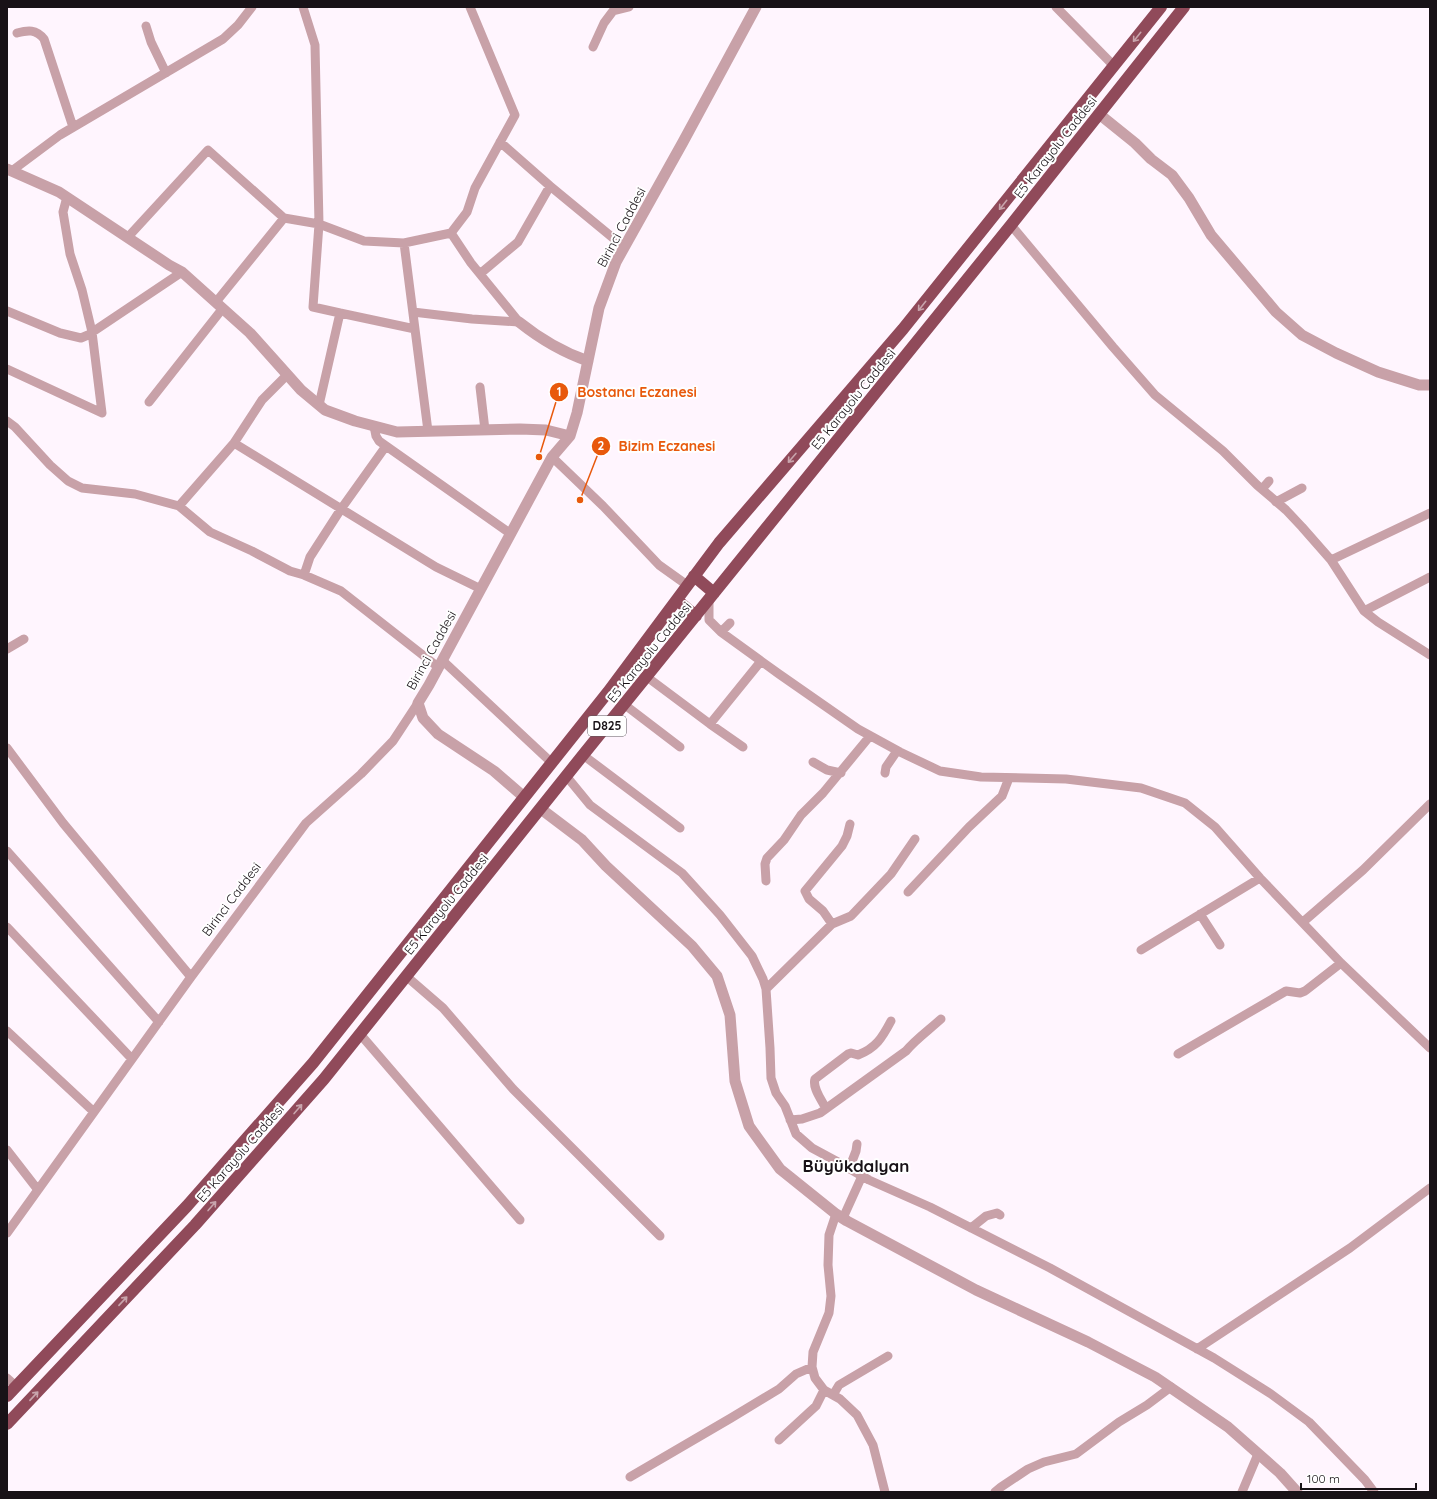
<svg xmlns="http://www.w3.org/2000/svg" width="1437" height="1499" viewBox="0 0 1437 1499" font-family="Quicksand,sans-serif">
<rect width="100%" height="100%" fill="#fff5fe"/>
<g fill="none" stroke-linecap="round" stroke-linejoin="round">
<path stroke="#c8a1a8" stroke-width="9" d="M1056 7 1114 66
M146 26 151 42 166 73
M17 33C28 30 36 29 44 39L73 127
M593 47 604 23 613 11 629 7
M500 142 550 186 624 247
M13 170 60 135 223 39 238 25 252 7
M67 197 63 212 70 254 82 290 92 332 102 413
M1011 225 1113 347 1155 395 1223 451 1257 485 1286 510 1302 527 1331 560 1364 611 1378 622 1430 655
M451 233 467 212 475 188 515 115 470 7
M128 237 208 150 284 218 319 224 315 45 303 7
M404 243 428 431
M481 273 518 242 550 186
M216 302 284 218
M7 311 60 333 81 338 88 335 182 272
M413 312 472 319 519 322
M340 313 313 307 319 224 364 241 404 243 451 233 471 263 519 322
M7 369 102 413
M480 387 485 430
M149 402 223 308
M319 405 340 313 415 329
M7 421 15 427 50 465 68 481 82 488 135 494 179 506 210 532 252 551 290 571 304 575 341 591 438 667
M374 426 376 436 379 441 511 534
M234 443 436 567 481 589
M552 457 603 506 659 565 687 585
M1262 489 1269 481
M1276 502 1302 488
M179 506 234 443 262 400 287 375
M1331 560 1430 513
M304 575 310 557 341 509 386 446
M709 600V620L721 632 779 674 858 729 900 752 940 771 981 777 1066 779 1141 788 1185 803 1215 827 1260 878 1341 963 1430 1048
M1364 611 1430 577
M721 632 730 623
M7 649 24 639
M442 660 552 763
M647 677 710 724 761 661
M625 705 680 747
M710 724 743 747
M7 748 63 823 191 977
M583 755 680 828
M813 762 827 770 841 773
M885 773 886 767 897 751
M567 777 590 805 682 873 720 915 752 956 763 979 766 989 770 1048 771 1078 776 1093 785 1106 796 1134 812 1148 838 1162 869 1180 930 1207 1050 1268 1214 1358 1271 1394 1309 1422 1365 1480 1374 1492
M7 851 159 1022
M766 881 765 864 767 858 784 840 801 815 823 793 870 736
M908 892 969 827 1002 796 1009 778
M1200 914 1220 945
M1303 922 1363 870 1430 804
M832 924 823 911 809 899 805 891 842 846 847 836 850 824
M7 927 132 1059
M1141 950 1260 878
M406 976 443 1008 513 1089 660 1236
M766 989 832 924 851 916 891 874 915 839
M7 1031 94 1112
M360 1034 520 1220
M1178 1054 1286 991 1300 993 1305 991 1341 963
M826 1109C822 1100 812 1088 815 1079L848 1054 851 1053 858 1055C876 1048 882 1038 891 1021
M790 1120 802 1119 820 1113 906 1051C916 1039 929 1030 941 1019
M7 1150 38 1190
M849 1169 856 1151 857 1144
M836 1214 829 1235 828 1265 831 1296 829 1313 813 1352 812 1367 815 1378 824 1390 840 1399 857 1415 873 1445 885 1492
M843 1218 862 1176
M971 1228 986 1216 997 1213 1000 1215
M7 1233 191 977 306 823 361 774 393 741 418 703
M1197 1349 1350 1248 1430 1188
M7 1378 17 1387
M833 1395 839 1385 888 1356
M779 1440 816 1406 824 1390
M630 1477 731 1418 779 1389 796 1374 812 1367
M995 1492 1001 1487 1028 1469 1044 1462 1076 1454 1119 1422 1147 1405 1171 1387
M1242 1492 1258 1454"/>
<path stroke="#c8a1a8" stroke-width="11" d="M1099 114 1135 143 1151 159 1172 175 1189 198 1211 235 1276 312 1302 335 1336 353 1378 372 1419 385H1430
M7 169 59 192 169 265 182 272 250 333 301 390 325 410 355 421 397 432 520 429 546 430 570 436
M519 322C539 338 562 352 588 361
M524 797 494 771 438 734 423 718 418 703 429 685 552 457 570 436 577 413 599 308 616 262 683 142 756 7
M541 809 582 840 606 866 692 946 717 976 730 1015 735 1081 749 1126 780 1169 836 1214 847 1221 976 1290 1088 1342 1155 1377 1228 1427 1280 1473 1297 1492"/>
<path stroke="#904a5a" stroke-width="12" d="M694 576 714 593
M677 600 696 616
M7 1396 187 1206 313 1063 608 692 719 543 903 329 1161 7
M7 1424 195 1225 324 1079 583 755 1011 225 1184 7"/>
</g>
<defs><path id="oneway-shaft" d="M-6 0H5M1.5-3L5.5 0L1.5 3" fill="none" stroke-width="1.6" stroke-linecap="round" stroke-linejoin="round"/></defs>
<g stroke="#c8a4ac">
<use href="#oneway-shaft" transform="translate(1137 37) rotate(129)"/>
<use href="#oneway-shaft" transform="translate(1003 205) rotate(129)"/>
<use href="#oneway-shaft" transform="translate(922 306) rotate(129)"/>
<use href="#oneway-shaft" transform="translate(792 458) rotate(131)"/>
<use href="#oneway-shaft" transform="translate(298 1109) rotate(-49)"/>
<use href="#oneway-shaft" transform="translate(212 1206) rotate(-49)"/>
<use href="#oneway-shaft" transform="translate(123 1301) rotate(-47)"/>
<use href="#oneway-shaft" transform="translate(34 1396) rotate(-47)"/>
</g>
<g text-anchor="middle" stroke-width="4" stroke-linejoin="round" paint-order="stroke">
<rect fill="#fff" stroke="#5d595d" stroke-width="1" x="588" y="716" width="38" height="20" rx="3"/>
<g font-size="12" font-weight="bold" fill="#181217">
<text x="607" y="730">D825</text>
</g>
<g font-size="13" fill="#181217" stroke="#fff">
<text transform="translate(1055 147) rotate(-52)" y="5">E5 Karayolu Caddesi</text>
<text transform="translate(621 227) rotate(-62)" y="5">Birinci Caddesi</text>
<text transform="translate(853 399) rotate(-51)" y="5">E5 Karayolu Caddesi</text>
<text transform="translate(431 650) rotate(-61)" y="5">Birinci Caddesi</text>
<text transform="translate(649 652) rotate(-51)" y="5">E5 Karayolu Caddesi</text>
<text transform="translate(231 899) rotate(-53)" y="5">Birinci Caddesi</text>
<text transform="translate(446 904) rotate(-51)" y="5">E5 Karayolu Caddesi</text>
<text transform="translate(240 1153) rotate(-49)" y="5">E5 Karayolu Caddesi</text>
</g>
<g font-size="17" font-weight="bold" fill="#181217" stroke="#fff">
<text x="856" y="1172">Büyükdalyan</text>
</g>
</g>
<path fill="none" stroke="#e8590c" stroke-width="1.5" d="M539 457L559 392M580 500L601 446"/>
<g fill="#e8590c" stroke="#fff" stroke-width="1.5">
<circle cx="539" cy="457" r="4"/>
<circle cx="580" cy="500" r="4"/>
<circle cx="559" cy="392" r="10"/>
<circle cx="601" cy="446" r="10"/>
</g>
<g font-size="12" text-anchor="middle" font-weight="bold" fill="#fff">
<text x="559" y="396">1</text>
<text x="601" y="450">2</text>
</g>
<g font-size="14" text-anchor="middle" font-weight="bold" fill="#e8590c" stroke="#fff" stroke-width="4" stroke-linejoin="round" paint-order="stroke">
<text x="637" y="397">Bostancı Eczanesi</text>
<text x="667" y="451">Bizim Eczanesi</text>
</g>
<rect width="1437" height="1499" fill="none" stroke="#181217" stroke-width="16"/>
<path d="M1301 1483v6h115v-6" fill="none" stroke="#181217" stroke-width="2"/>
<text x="1307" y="1483" font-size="12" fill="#181217" stroke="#ffffff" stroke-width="3" paint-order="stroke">100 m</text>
</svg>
